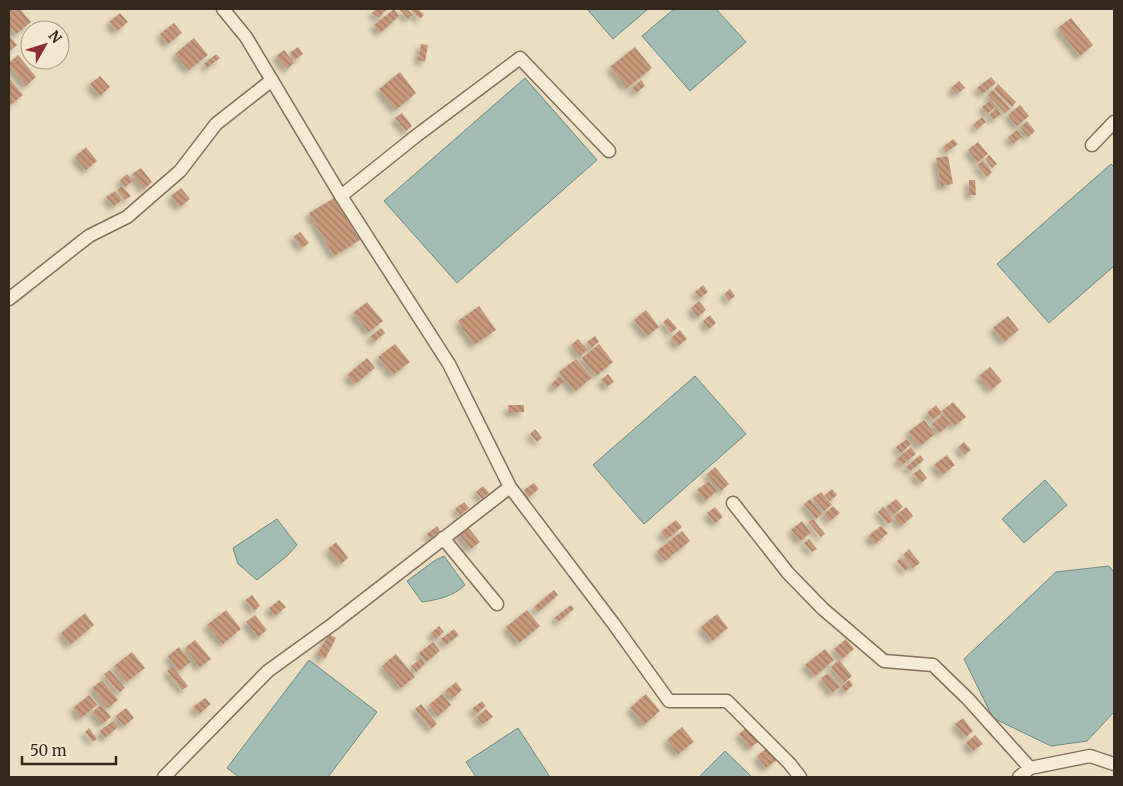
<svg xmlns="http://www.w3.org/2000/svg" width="1123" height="786" viewBox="0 0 1123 786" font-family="Merriweather,serif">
<defs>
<pattern id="building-back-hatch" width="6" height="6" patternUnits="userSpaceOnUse" patternTransform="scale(1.25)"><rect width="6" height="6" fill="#c79879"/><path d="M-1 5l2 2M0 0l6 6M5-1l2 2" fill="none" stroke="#a27c63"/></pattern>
<filter id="shadow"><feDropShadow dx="-4.5" dy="4.5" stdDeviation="2.5" flood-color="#0004"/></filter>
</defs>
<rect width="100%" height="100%" fill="#ebdec1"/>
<path fill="#a3bdb5" stroke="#6b8b82" d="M587 9H648L613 39Z
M674 9H716L746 42 690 91 642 36Z
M525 78 597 160 457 283 384 201Z
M1111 164 1114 167V266L1049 323 997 264Z
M695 376 746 434 644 524 593 465Z
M1045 480 1067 505 1024 543 1002 519Z
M277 519 297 545 287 556 257 580 238 564 233 548Z
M444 556 465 585C454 596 437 600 422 602L407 581 434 561Z
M1109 566 1114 572V712L1087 741 1051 746 993 718 964 659 1056 572Z
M309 660 377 712 328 777H239L227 768Z
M518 728 550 777H476L466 762Z
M725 751 752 777H699Z"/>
<path fill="url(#building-back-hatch)" filter="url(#shadow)" d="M9 9H20L31 22 16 34 9 26Z
M376 9H384L386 10 379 18 372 13Z
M394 9 399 16 380 33 374 25Z
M399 9H407L413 15 408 19Z
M410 9H418L424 15 420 19Z
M120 13 128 22 117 31 109 22Z
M1071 18 1093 45 1080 56 1058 28Z
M174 23 182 33 168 44 160 34Z
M10 37 17 45 9 52V38Z
M194 38 208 55 189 70 175 54Z
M421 44 428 45 425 62 418 60Z
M298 47 303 54 295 60 290 53Z
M635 47 652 68 627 88 610 67Z
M284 50 294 63 287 69 276 56Z
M216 54 220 58 207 68 204 64Z
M18 55 36 77 26 86 9 65V63Z
M400 72 416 93 396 110 379 89Z
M100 76 110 87 100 96 90 84Z
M991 77 996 83 982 94 977 88Z
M9 78 23 95 9 106Z
M641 80 645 86 636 93 632 88Z
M959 81 965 88 957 94 951 88Z
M998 84 1016 102 1012 107 994 89Z
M993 90 1010 109 1005 113 988 95Z
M991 100 996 106 987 114 982 107Z
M1020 105 1029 116 1017 126 1008 115Z
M997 108 1001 114 993 120 989 115Z
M402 113 412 126 406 131 395 118Z
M982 117 986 122 977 129 973 125Z
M1027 121 1035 131 1028 137 1020 127Z
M1017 130 1022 137 1013 144 1008 137Z
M953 139 958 144 947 152 943 147Z
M978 142 988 154 978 162 968 150Z
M86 147 97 161 86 170 75 157Z
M989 155 997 164 992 168 985 159Z
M948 156 953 184 941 186 936 158Z
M983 161 992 172 987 177 977 165Z
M141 168 152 182 144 189 132 174Z
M127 174 133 181 125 187 120 180Z
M969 180H975L976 195H969Z
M122 186 131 196 125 200 117 190Z
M181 188 190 199 180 207 171 196Z
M115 191 122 200 114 206 106 197Z
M334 198 360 240 334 256 309 213Z
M300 232 309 243 302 248 293 237Z
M703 285 708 292 700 298 695 292Z
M730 289 735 296 729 301 724 294Z
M699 301 706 310 698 317 691 308Z
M367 302 383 321 369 332 353 313Z
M479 306 496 330 474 345 458 321Z
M646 310 659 327 647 336 634 320Z
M710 315 716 323 709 329 703 321Z
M1008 316 1019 330 1004 342 993 328Z
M668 318 677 328 671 333 663 322Z
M381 328 385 333 374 342 370 337Z
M680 330 687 339 678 346 671 338Z
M595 336 599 342 591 348 587 342Z
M578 339 588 350 580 356 571 345Z
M395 344 410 362 393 375 378 357Z
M599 344 613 362 596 376 582 358Z
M367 358 375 368 355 384 347 375Z
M576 359 592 378 575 391 559 372Z
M990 367 1002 381 991 390 979 376Z
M608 374 614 382 607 387 601 380Z
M560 376 564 382 555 389 551 384Z
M953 402 966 417 954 426 942 411Z
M508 405H524V412L509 413Z
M936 405 942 413 932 420 927 413Z
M943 415 950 424 939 433 932 424Z
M924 420 935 434 920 446 908 432Z
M535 429 542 438 537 442 530 434Z
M907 439 911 444 901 453 896 447Z
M964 442 971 450 965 455 958 447Z
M911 447 916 454 902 465 897 459Z
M920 455 924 460 910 471 906 467Z
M947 455 955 465 942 475 934 465Z
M715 467 729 484 721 491 707 474Z
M920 469 927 478 921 483 913 474Z
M709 481 717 491 705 501 697 490Z
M534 483 539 489 529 497 524 490Z
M483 486 489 493 482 499 476 492Z
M832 489 837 495 830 501 825 495Z
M821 492 832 505 824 511 813 498Z
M810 499 822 514 816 519 804 504Z
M896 499 903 507 893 515 886 507Z
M464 502 469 508 460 515 455 509Z
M833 506 840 513 830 521 824 514Z
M715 507 723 517 715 523 707 513Z
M883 507 893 520 888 524 878 512Z
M906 507 913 516 901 526 894 517Z
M813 519 825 534 821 537 808 522Z
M676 520 682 527 667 539 661 532Z
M802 521 811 533 800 541 791 530Z
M437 526 440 531 430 539 427 534Z
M467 526 480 542 471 549 458 533Z
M881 526 888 533 875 544 868 536Z
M682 531 690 541 665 561 657 551Z
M809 539 817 549 812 552 804 543Z
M336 542 348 558 341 564 328 549Z
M909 549 920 563 913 568 903 555Z
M901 558 909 567 905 571 897 561Z
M554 590 558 595 538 612 534 607Z
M252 595 260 606 254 611 245 600Z
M279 600 286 607 275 616 269 608Z
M571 605 574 609 558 622 554 618Z
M226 610 241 629 223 644 207 625Z
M527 610 540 626 519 643 506 627Z
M85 613 94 625 70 645 61 633Z
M717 614 728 628 712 641 701 627Z
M255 615 267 630 258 637 246 622Z
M439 626 444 632 436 639 431 633Z
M454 629 459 635 446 645 441 639Z
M329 634 336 638 325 659 317 655Z
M846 639 854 649 842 659 834 649Z
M195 640 211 659 200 667 185 648Z
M433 642 440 651 426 662 419 653Z
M179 647 191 662 179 671 168 656Z
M825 649 834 660 815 676 805 665Z
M132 652 145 668 127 682 114 666Z
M396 654 415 677 401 688 382 666Z
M421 659 425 664 416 672 411 666Z
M839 660 852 676 844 683 831 667Z
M172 666 188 686 182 690 167 671Z
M110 670 125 688 119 693 104 674Z
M828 673 840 687 832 693 821 678Z
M102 680 118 700 108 708 92 688Z
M849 680 853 685 845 692 841 687Z
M456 682 462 690 452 699 445 691Z
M442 694 451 705 438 716 429 705Z
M646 694 660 711 644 725 630 708Z
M89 695 97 705 81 718 73 708Z
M205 698 211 704 199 714 193 707Z
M482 701 486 706 476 714 472 709Z
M421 704 437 724 431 729 415 709Z
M101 705 111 717 102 724 92 712Z
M126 708 134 718 124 726 116 716Z
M486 709 493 717 483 724 477 717Z
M963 718 973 731 966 737 955 724Z
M113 721 118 727 105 738 100 731Z
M682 727 694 742 678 754 667 740Z
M89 728 97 739 93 742 85 732Z
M746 728 758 742 750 748 739 734Z
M975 735 983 744 973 751 966 743Z
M767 748 777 760 766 768 757 756Z"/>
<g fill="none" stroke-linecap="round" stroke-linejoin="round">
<g stroke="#836f5a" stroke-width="15">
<path id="minor" d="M1092 145 1114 122
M341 196 416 136 520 58 609 151
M9 299 89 236 127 217 180 171 216 124 272 80
M510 487 613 623 669 701H727L790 764 800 777
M733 503 788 573 823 609 884 661 933 665 968 699 1030 768
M443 538 497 604
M164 777 268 671 333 624 510 487 449 364 341 196 246 37 223 9
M1019 777 1030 768 1090 756 1114 764"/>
</g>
<use href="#minor" stroke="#f6ebd4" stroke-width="12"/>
</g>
<rect width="1123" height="786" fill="none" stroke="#34281d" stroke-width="20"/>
<g transform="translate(45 45) rotate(51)"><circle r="24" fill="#f3e8d0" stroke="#a79b88"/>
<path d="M0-4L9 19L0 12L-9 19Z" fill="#8e2d30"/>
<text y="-8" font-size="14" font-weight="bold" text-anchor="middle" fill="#34281d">N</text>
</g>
<path d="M22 756v8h94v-8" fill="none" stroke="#34281d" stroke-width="2.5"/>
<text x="30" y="756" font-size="15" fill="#34281d" stroke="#f3e8d0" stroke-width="4" paint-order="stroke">50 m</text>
</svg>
